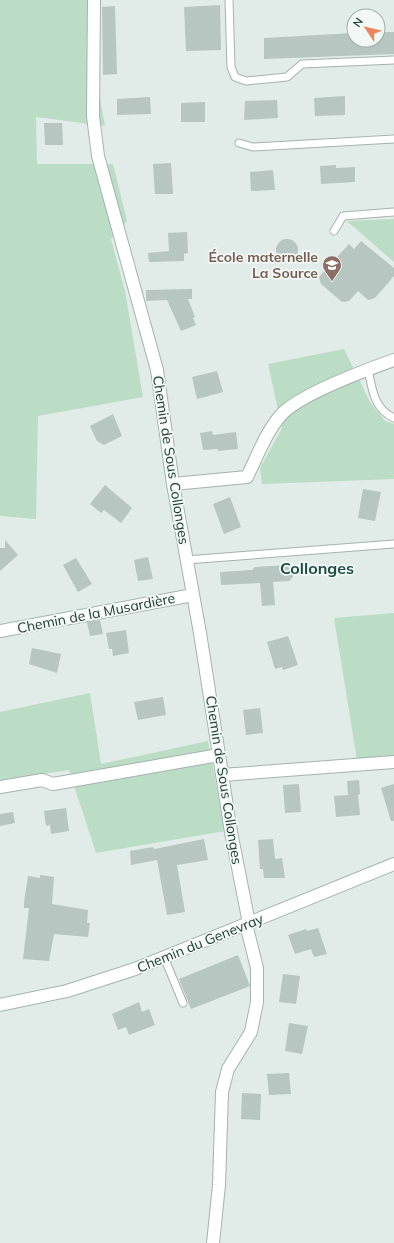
<svg xmlns="http://www.w3.org/2000/svg" width="394" height="1243" viewBox="0 0 394 1243" font-family="Mulish,sans-serif">
<rect width="100%" height="100%" fill="#e1ebe7"/>
<path fill="#bbdcc5" d="M0 0H91L92 54 105 126 36 117 37 164H113L127 221 111 239 125 291 143 397 38 416 36 519 0 516Z
M394 219V262L347 221Z
M344 349 370 402 385 421 394 424V479L262 484 260 468 282 428 268 364Z
M394 613V757L357 760 334 618Z
M90 693 101 764 208 741 225 831 96 853 69 770 0 781V712Z"/>
<path fill="#b7c6c0" d="M220 5 221 50 186 51 184 7Z
M115 6 117 74 103 75 102 7Z
M378 32H394V54L264 59V38L354 33V40H378Z
M345 96V115L315 116 314 98Z
M150 97 151 114 117 115V99Z
M277 100 278 118 244 120 245 101Z
M205 102V122H181V103Z
M44 123H62L63 145H45Z
M171 163 173 194H155L153 164Z
M336 165V168L355 167V182L321 184 320 166Z
M273 170 275 190 251 191 250 172Z
M187 232 188 253 184 254V261L149 262 148 253 169 251 168 233Z
M276 250a11 11 0 1 1 22 0a11 11 0 1 1-22 0Z
M361 241 394 268V276L375 298 368 300 358 291 349 301 342 302 321 284 319 277 349 244 354 249Z
M192 289V299H188L195 317 193 318 196 325 181 331 167 300 146 301V290Z
M217 371 223 392 197 399 192 377Z
M113 414 122 436 104 445 97 441 90 426Z
M212 431 213 435 236 432 238 449 218 451V449L203 450 200 433Z
M105 485 132 508 121 523 104 510 101 513 90 504Z
M363 489 381 492 375 521 358 518Z
M230 497 241 527 224 534 213 504Z
M5 540 18 555 0 571V548H5Z
M148 557 153 579 138 581 134 560Z
M76 558 92 584 78 592 63 565Z
M289 565 292 568 293 577 289 581 273 582 275 605 262 606 260 583 221 585 220 572 252 570 255 567Z
M100 620 103 634 90 636 87 622Z
M126 630 129 653 113 656 112 649H109L106 633Z
M288 636 298 665 283 670 282 667 275 669 267 642Z
M32 648 61 654 57 673 29 664Z
M163 697 166 715 138 720 134 702Z
M260 708 263 733 246 735 243 710Z
M359 780 360 794 358 795 360 815 336 817 334 796 348 795 347 781Z
M299 784 301 812 285 813 283 785Z
M394 784V821H391L381 788Z
M66 808 69 831 51 834 50 825 46 826 44 811Z
M13 812 15 823 0 826V814Z
M204 839 208 860 177 865 185 912 167 915 157 860 131 865 130 851 153 847 154 849Z
M273 839 275 859 282 858 285 878H264L263 869H260L258 840Z
M40 875 54 877 52 904 88 910 87 923H90L88 937 54 934 49 961 23 959 29 908H24V902L28 876 40 878Z
M318 928 327 954 314 957 311 949 295 954 288 935 306 929 307 931Z
M238 955 250 986 191 1009 179 979Z
M283 974 300 976 296 1004 279 1002Z
M139 1002 142 1012 149 1009 155 1025 129 1035 126 1027 118 1030 112 1014Z
M289 1023 308 1026 302 1054 285 1051Z
M289 1073 291 1094 269 1095 267 1074Z
M242 1093 261 1094 260 1120 241 1119Z"/>
<g fill="none" stroke-linecap="round" stroke-linejoin="round">
<g stroke="#a4b3ae" stroke-width="9">
<path id="lane" d="M229 0 231 67 235 77 246 81 287 77 302 64 394 60
M239 143 253 147 394 139
M334 231 343 216 394 212
M368 369C372 389 374 409 394 418
M186 560 394 544
M164 957 183 1003"/>
</g>
<g stroke="#a4b3ae" stroke-width="14">
<path id="street" d="M94 0 93 116 98 156 157 370 173 484 200 633 231 832 249 923
M173 484 247 477C257 457 266 432 281 415 300 394 366 370 394 360
M0 631 193 595
M222 775 394 762
M0 787 42 780 53 784 219 755
M0 1005 67 991 135 969 394 864
M213 1243 219 1185 222 1092 228 1069 251 1032 257 1002V968L246 924"/>
</g>
<use href="#lane" stroke="#fff" stroke-width="7"/>
<use href="#street" stroke="#fff" stroke-width="12"/>
</g>
<defs>
<g id="school-pin" transform="scale(1)"><path d="M0 17L-7.5 6A9.5 9.5 0 1 1 7.5 6Z" fill="#8d6e63" stroke="#f2f8f5"/><path d="M0-5L7-2L0 1L-7-2ZM-4 1L0 2.5L4 1V4Q0 6-4 4Z" fill="#fff"/></g>
</defs>
<g fill-rule="evenodd">
<use href="#school-pin" x="332" y="265"/>
</g>
<g text-anchor="middle" stroke-width="3.5" stroke-linejoin="round" paint-order="stroke">
<g font-size="14" font-weight="bold" fill="#785e54" stroke="#f2f8f5" text-anchor="end">
<text x="318" y="262">École maternelle<tspan x="318" dy="16">La Source</tspan></text>
</g>
<g font-size="14" fill="#223c35" stroke="#f2f8f5">
<text transform="translate(171 460) rotate(81)" y="5">Chemin de Sous Collonges</text>
<text transform="translate(96 613) rotate(-11)" y="5">Chemin de la Musardière</text>
<text transform="translate(224 780) rotate(81)" y="5">Chemin de Sous Collonges</text>
<text transform="translate(200 943) rotate(-22)" y="5">Chemin du Genevray</text>
</g>
<g font-size="16" font-weight="bold" fill="#1f4d43" stroke="#f2f8f5">
<text x="317" y="574">Collonges</text>
</g>
</g>
<g transform="translate(366 28) rotate(305)"><circle r="19" fill="#f2f8f5" stroke="#9fada8"/>
<path d="M0-3L7 15L0 10L-7 15Z" fill="#ed845e"/>
<text y="-6" font-size="11" font-weight="bold" text-anchor="middle" fill="#223c35">N</text>
</g>
</svg>
